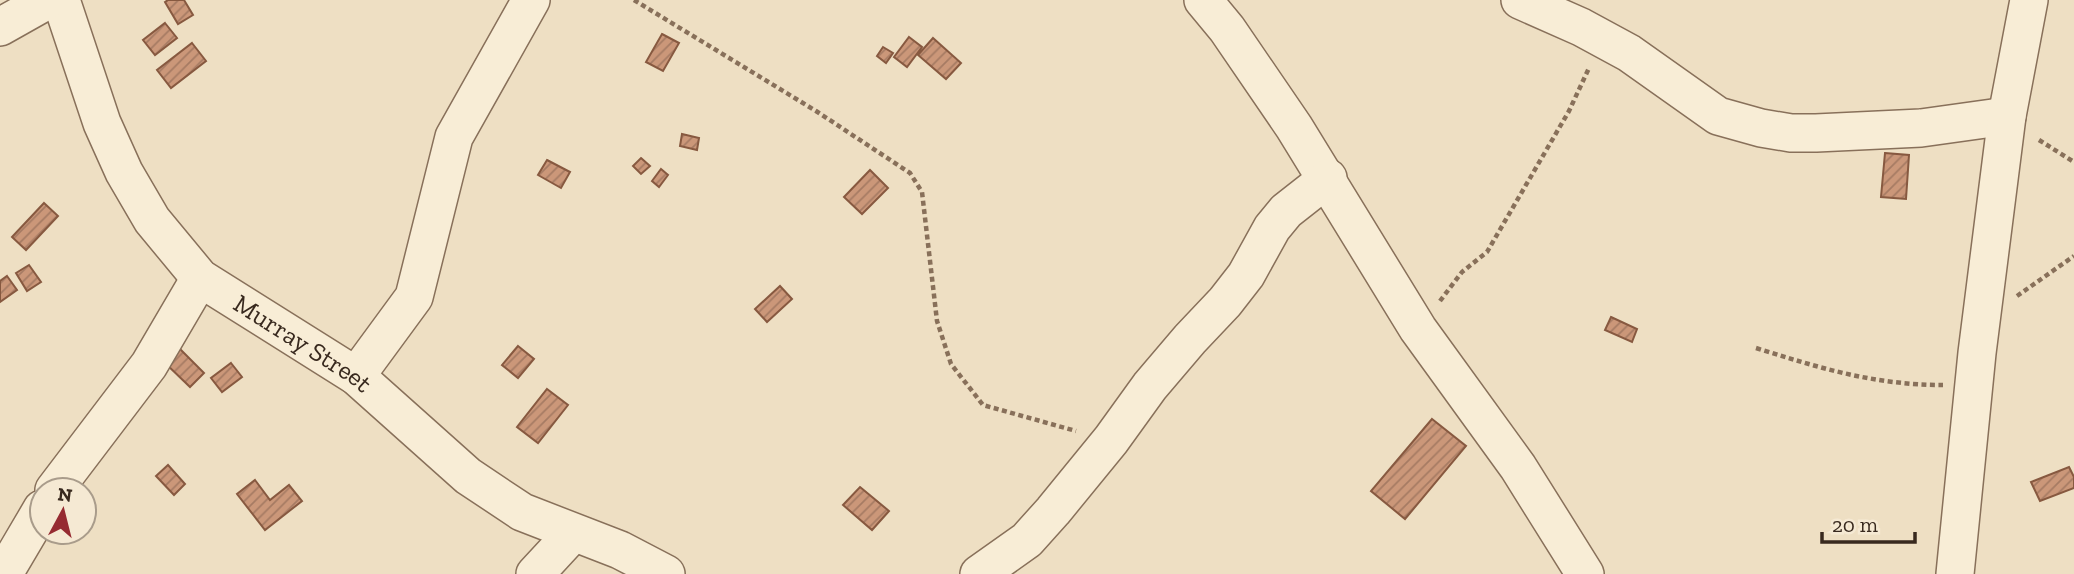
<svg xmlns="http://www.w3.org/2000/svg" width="2074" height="574" viewBox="0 0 2074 574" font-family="'Zilla Slab',serif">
<defs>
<pattern id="building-hatch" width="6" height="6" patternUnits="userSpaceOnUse" patternTransform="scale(1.75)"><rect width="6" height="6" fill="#cb9779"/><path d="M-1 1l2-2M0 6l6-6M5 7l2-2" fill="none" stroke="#a67b63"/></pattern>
</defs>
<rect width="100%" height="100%" fill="#eedfc3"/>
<path fill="url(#building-hatch)" stroke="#875940" stroke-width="2" d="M168 0H184L193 15 178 24 165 2Z
M165 23 177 38 155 55 143 40Z
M662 34 679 43 663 71 646 62Z
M909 37 922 47 907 67 894 57Z
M933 38 961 63 946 79 918 55Z
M192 43 206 61 171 88 157 70Z
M883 47 893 53 886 63 877 56Z
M682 134 699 138 697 150 680 146Z
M1885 153 1909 155 1906 199 1881 197Z
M641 158 650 166 641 174 633 166Z
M547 160 570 172 561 188 538 175Z
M661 169 668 175 659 187 652 181Z
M870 170 888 188 862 214 844 197Z
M44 203 58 216 26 250 12 237Z
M29 265 41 282 27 291 16 273Z
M7 276 17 290 0 302V281Z
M780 286 792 299 767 322 755 309Z
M1611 317 1637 329 1632 342 1605 330Z
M518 346 534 359 518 378 502 365Z
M178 347 204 373 190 387 163 361Z
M231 363 242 377 222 392 211 378Z
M547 389 568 405 538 443 517 427Z
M1432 419 1466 446 1405 519 1371 491Z
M168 465 185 484 174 495 156 476Z
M2069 467 2074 477V488L2040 501 2031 482Z
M255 480 270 500 289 485 302 501 265 530 237 494Z
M860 487 889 511 872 530 843 505Z"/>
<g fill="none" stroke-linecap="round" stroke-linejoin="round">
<g stroke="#88705a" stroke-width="40">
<g id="minor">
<path id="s1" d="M61 0 102 123 124 172 152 220 200 278 356 376 468 476 522 512 620 550 666 574"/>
<path d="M1203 0 1227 29 1294 127 1418 329 1518 467 1585 574"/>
<path d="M1520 0 1581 27 1629 53 1718 116 1761 128 1791 133H1816L1921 128 2007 116"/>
<path d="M0 27 48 0"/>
<path d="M356 376 414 297 454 137 531 0"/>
<path d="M54 490 149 365 200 278"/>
<path d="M1 574 9 565 42 509"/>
<path d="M535 574 573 533"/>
<path d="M979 574 1027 540 1053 511 1111 440 1150 386 1190 339 1225 302 1246 275 1272 228 1286 211 1328 178"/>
<path d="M1955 574 1977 353 2007 116 2029 0"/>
</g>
</g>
<path stroke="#88705a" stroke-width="4.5" stroke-dasharray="5 3.5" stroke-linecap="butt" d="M634 0 816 111 910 173 922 192 937 321 951 364 983 405 1076 431
M2039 140 2074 162
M2017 296 2074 256
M1440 301 1462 272 1487 252 1569 111 1589 68
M1756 348C1820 368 1874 385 1943 385"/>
<use href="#minor" stroke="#f8edd6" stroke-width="37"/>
</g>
<g text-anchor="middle" stroke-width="5" stroke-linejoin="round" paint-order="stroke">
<g font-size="26" fill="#38291e" stroke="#f5e9d3">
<text dy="9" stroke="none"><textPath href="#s1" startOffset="436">Murray Street</textPath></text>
</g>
</g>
<g transform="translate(63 511) rotate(7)"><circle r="33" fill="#f5e9d3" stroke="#a99c8b" stroke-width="2"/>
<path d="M0-5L12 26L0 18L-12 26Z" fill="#962b31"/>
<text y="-10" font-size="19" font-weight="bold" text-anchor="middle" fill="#38291e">N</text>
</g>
<path d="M1822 532v10h93v-10" fill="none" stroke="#38291e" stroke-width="3.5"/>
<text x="1832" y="532" font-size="21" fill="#38291e" stroke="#f5e9d3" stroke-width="5" paint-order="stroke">20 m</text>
</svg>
